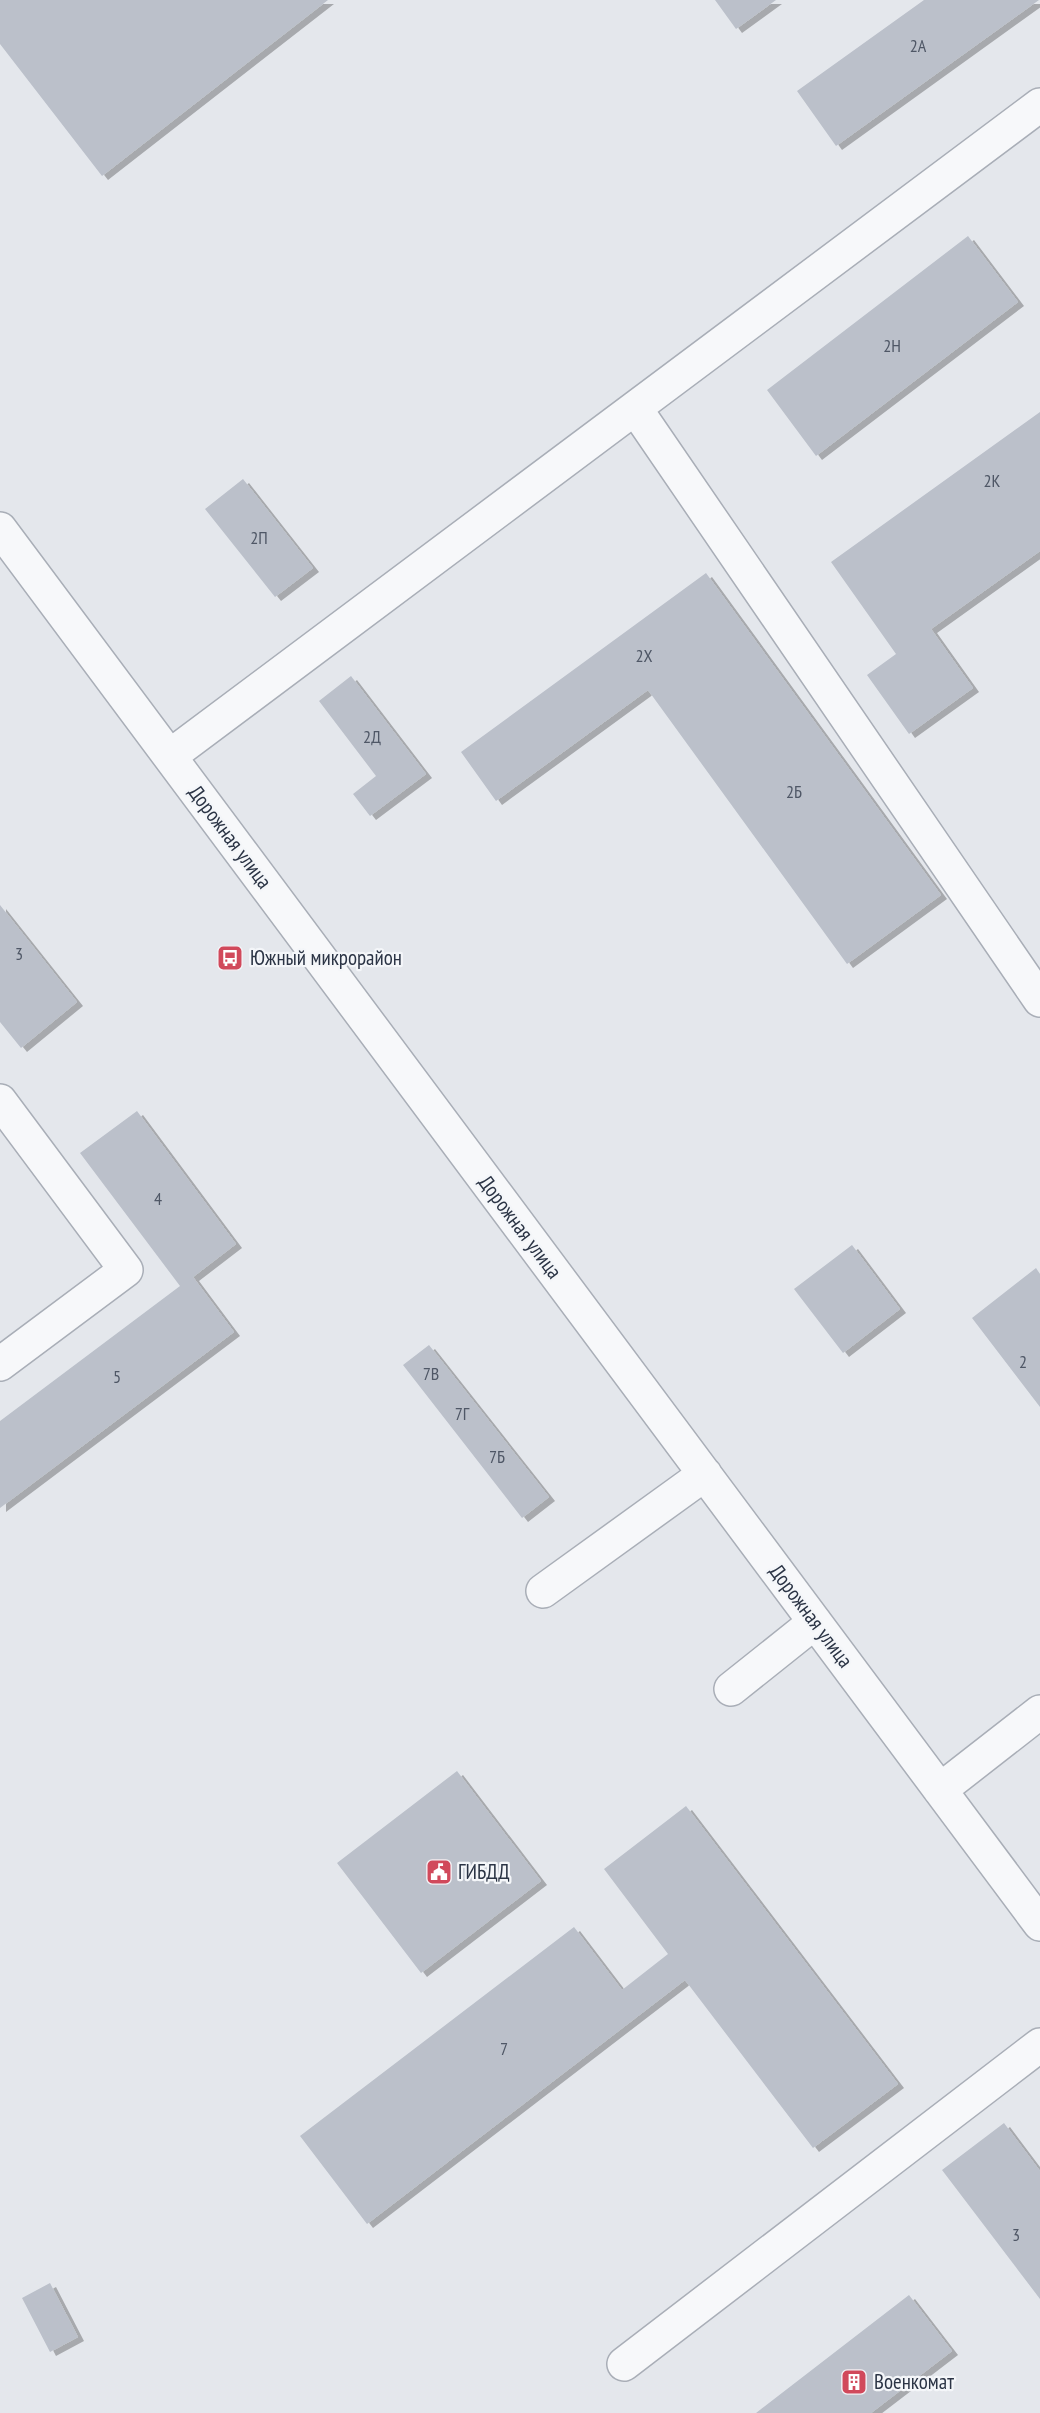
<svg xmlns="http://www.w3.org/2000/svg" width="1040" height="2413" viewBox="0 0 1040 2413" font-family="'PT Sans Narrow',sans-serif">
<defs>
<filter id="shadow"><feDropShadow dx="6" dy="4" stdDeviation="0" flood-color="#0004"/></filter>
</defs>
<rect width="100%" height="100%" fill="#e4e7ec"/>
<path fill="#bbc0ca" filter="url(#shadow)" d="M0 0H328L102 176 0 44Z
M715 0H776L736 29Z
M924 0H1039L836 146 797 91Z
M968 236 1018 302 816 456 767 390Z
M1040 412V551L931 629 973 688 909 734 867 675 896 654 831 562Z
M243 479 313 568 275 597 205 509Z
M706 573 941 895 847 964 648 690 496 801 461 752Z
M351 676 426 774 370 816 353 794 376 776 319 701Z
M0 905 77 1002 21 1048 0 1022Z
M137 1111 236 1244 193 1277 234 1332 0 1508V1421L180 1286 80 1153Z
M852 1245 900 1309 843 1353 794 1289Z
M1036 1268 1040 1274V1407L972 1318Z
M429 1345 549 1497 522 1518 403 1365Z
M457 1771 541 1881 421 1973 337 1863Z
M686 1806 898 2084 813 2148 685 1980 367 2224 300 2136 574 1927 622 1990 668 1954 604 1869Z
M1004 2123 1040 2171V2299L942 2170Z
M50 2283 78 2337 50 2352 22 2298Z
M909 2295 952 2351 871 2413H756Z"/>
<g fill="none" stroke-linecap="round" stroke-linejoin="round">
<g stroke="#a9aeb7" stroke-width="36">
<path id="minor" d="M635 408 1040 1000
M0 529 1040 1924
M170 756 1040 105
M0 1101 126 1270 0 1364
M543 1591 705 1474
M731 1689 815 1622
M940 1790 1040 1712
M624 2364 1040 2045"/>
</g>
<use href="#minor" stroke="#f7f8fa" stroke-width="33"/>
</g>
<defs>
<g id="bus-square" transform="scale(1.35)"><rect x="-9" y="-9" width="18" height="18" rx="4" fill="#d1495b" stroke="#f4f6f9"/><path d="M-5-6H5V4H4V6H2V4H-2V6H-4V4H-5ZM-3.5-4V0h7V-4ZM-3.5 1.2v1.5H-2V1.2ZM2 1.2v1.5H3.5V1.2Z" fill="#fff"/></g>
<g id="civic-square" transform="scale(1.35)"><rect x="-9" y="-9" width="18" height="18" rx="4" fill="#d1495b" stroke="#f4f6f9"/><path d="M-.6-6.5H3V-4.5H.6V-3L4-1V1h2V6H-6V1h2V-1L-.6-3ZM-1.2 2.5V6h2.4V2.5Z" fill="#fff"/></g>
<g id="building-square" transform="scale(1.35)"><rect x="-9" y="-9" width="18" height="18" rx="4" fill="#d1495b" stroke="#f4f6f9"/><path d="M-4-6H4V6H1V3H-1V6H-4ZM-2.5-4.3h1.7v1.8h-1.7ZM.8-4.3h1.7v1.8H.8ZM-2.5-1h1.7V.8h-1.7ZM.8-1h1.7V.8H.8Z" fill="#fff"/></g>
</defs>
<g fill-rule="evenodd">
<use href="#bus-square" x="230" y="958"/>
<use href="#civic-square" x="439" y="1872"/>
<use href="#building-square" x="854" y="2382"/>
</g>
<g text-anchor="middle" stroke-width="4.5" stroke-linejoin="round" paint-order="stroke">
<g font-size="18" fill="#4f5766">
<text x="918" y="52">2А</text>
<text x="892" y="352">2Н</text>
<text x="992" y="487">2К</text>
<text x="259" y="544">2П</text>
<text x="644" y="662">2Х</text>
<text x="372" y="743">2Д</text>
<text x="794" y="798">2Б</text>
<text x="19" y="960">3</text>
<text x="158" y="1205">4</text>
<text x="1023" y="1368">2</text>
<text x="431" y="1380">7В</text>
<text x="117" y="1383">5</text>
<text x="462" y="1420">7Г</text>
<text x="497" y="1463">7Б</text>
<text x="504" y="2055">7</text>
<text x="1016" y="2241">3</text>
</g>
<g font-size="21" fill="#2b3445" stroke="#f4f6f9">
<text transform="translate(230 837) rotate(53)" y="7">Дорожная улица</text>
<text transform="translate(520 1227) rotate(53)" y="7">Дорожная улица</text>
<text transform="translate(811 1616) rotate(53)" y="7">Дорожная улица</text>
</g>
<g font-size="21" fill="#2b3445" stroke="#f4f6f9" text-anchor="start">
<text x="250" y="965">Южный микрорайон</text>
<text x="458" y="1879">ГИБДД</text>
<text x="874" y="2389">Военкомат</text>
</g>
</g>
</svg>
